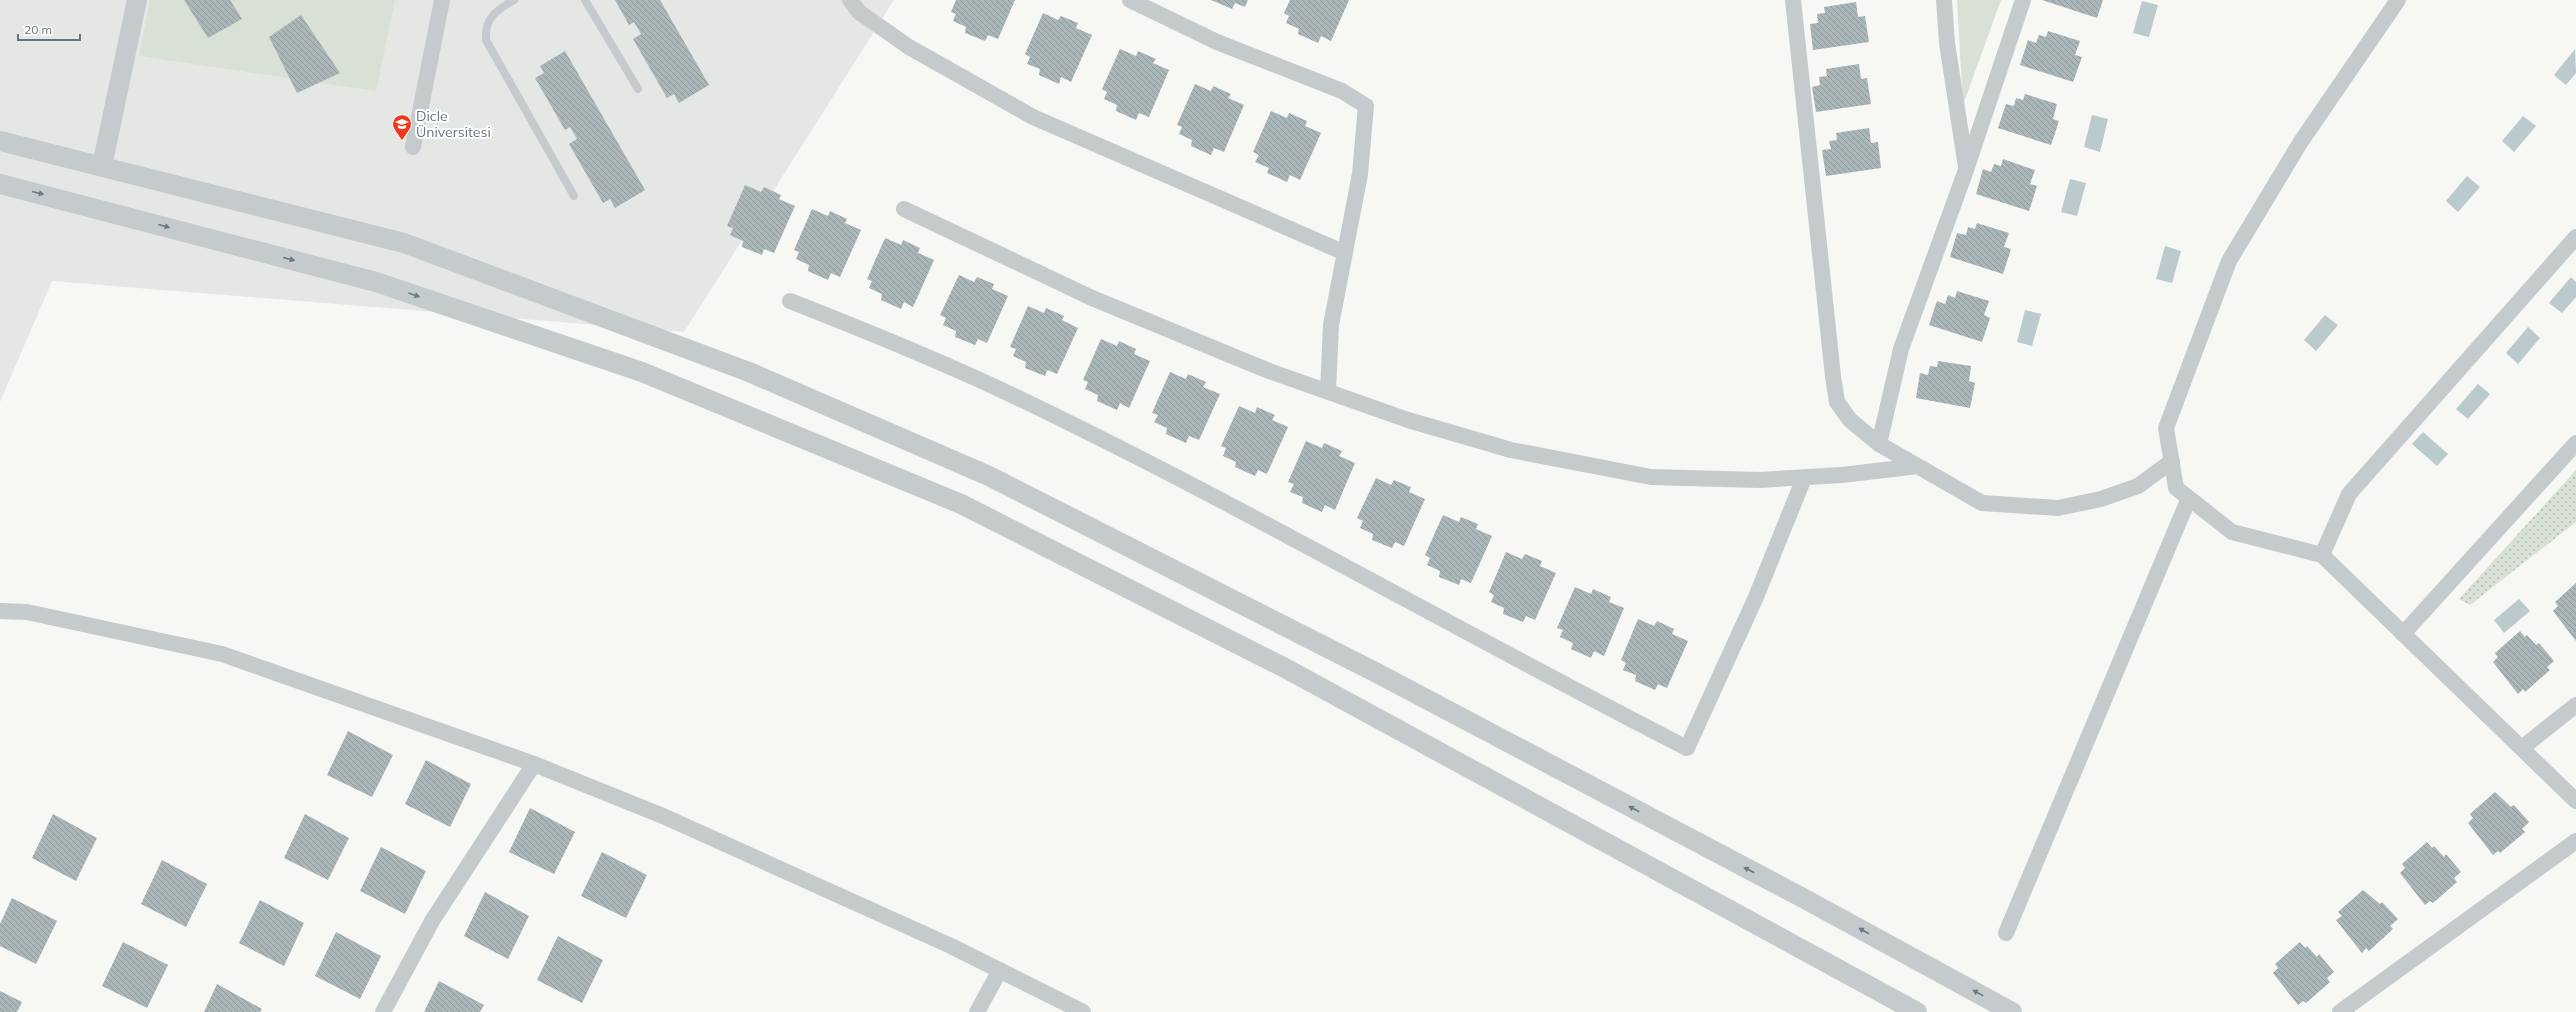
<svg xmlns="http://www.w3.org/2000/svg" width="2576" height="1012" viewBox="0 0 2576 1012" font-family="Mulish,sans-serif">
<defs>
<pattern id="park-dots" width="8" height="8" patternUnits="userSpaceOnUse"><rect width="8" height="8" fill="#d9e0d5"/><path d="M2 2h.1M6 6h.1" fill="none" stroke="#b3bab2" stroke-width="1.8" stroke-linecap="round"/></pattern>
<pattern id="building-back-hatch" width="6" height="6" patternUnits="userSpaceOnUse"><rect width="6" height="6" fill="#abb6b9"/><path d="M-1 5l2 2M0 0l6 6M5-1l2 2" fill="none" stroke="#8f999c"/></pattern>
</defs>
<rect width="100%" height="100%" fill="#f7f7f4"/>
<path fill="#e5e7e5" d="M0 0H894L684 332 52 281 0 402Z"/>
<path fill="#d9e0d5" d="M150 0H395L376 91 139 56Z
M1957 0H2001L1963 105Z"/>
<path fill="url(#park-dots)" d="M2576 470V522L2470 605 2459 599Z"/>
<path fill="#bbcacd" d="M2142 1 2158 5 2149 37 2133 33Z
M2575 49 2576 73 2566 85 2554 75Z
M2092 115 2108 119 2100 152 2084 147Z
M2523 116 2536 126 2514 152 2502 141Z
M2467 176 2480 187 2458 212 2446 201Z
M2070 179 2086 183 2077 216 2061 212Z
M2165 246 2181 251 2172 283 2156 279Z
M2571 277 2576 282V297L2562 313 2549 303Z
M2025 310 2041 314 2032 346 2017 342Z
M2325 315 2338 325 2316 351 2304 340Z
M2528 327 2540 338 2518 364 2506 353Z
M2478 384 2490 394 2468 419 2456 409Z
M2423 432 2448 454 2437 466 2412 444Z
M2519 599 2530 611 2504 633 2494 620Z"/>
<path fill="url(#building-back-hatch)" d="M184 0H230L242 19 208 38Z
M615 0H660L709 85 679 103 674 94 667 98 633 39 641 34 634 22 629 25Z
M956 0H1015L998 39 988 35 985 41 965 33 966 27 953 21 956 14 951 12Z
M1211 0H1248L1245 7 1235 3 1232 9Z
M1290 0H1349L1331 41 1321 36 1318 43 1298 34 1299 29 1286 23 1289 16 1284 13Z
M2042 0H2103L2097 18Z
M1856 2 1858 17 1865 16 1869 42 1813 50 1810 24 1818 23 1817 14 1825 13 1824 7Z
M1043 13 1058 20 1061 16 1078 23 1076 28 1092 35 1071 82 1061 77 1059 84 1039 75 1040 69 1027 64 1030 57 1025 54Z
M301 15 340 73 297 93 269 37Z
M2048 31 2080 41 2075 55 2082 57 2073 82 2020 65 2028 40 2036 43 2039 35 2046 37Z
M1120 49 1136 56 1138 51 1156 59 1153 63 1169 70 1149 117 1139 113 1136 120 1116 111 1117 105 1104 99 1107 92 1102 89Z
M565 51 645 190 615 208 610 199 603 203 569 144 577 139 570 127 565 130 535 78 544 73 540 66Z
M1859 64 1861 79 1867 78 1871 104 1816 112 1812 87 1820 85 1819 77 1827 76 1826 69Z
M1195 84 1211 91 1213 86 1231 94 1228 98 1244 105 1224 152 1214 148 1211 155 1191 146 1192 140 1179 134 1182 127 1177 125Z
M2025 94 2057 104 2053 119 2059 121 2051 145 1998 128 2006 104 2014 106 2016 98 2023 100Z
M1271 111 1287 118 1289 113 1307 121 1305 126 1321 133 1300 180 1290 175 1287 182 1267 173 1269 168 1255 162 1259 155 1253 152Z
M1869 128 1871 143 1878 142 1881 168 1826 176 1822 150 1831 149 1829 141 1837 140 1836 133Z
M2003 159 2035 170 2030 184 2037 186 2029 211 1976 194 1983 169 1991 172 1994 164 2001 166Z
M745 185 761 192 764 187 781 195 779 199 795 206 774 253 764 249 762 255 742 247 743 241 730 235 733 228 727 226Z
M812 209 828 216 830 211 847 219 845 223 861 230 840 277 831 273 828 280 808 271 809 265 796 259 799 252 794 250Z
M1977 223 2009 233 2004 247 2011 249 2003 274 1950 257 1957 233 1966 235 1968 227 1975 229Z
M885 238 901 245 903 240 920 248 918 253 934 260 913 307 904 302 901 309 881 300 882 294 869 288 872 281 867 279Z
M959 275 974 282 977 277 994 284 992 289 1008 296 987 343 978 339 975 345 955 337 956 331 943 325 946 318 940 315Z
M1957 291 1989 301 1984 315 1990 318 1982 342 1929 325 1937 301 1945 304 1948 295 1955 298Z
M1028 306 1044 313 1046 308 1064 316 1062 320 1078 328 1057 374 1047 370 1045 376 1025 368 1026 362 1013 356 1016 349 1010 347Z
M1101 339 1117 346 1119 341 1136 349 1134 354 1150 361 1129 408 1120 403 1117 410 1097 401 1098 395 1085 389 1088 382 1083 380Z
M1938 361 1971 366 1969 381 1975 383 1970 408 1916 398 1920 373 1928 375 1930 366 1937 367Z
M1170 372 1186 379 1188 374 1206 382 1203 387 1220 394 1199 440 1189 436 1186 443 1166 434 1167 428 1154 422 1158 415 1152 413Z
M1239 406 1255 413 1257 407 1275 415 1272 420 1288 427 1267 474 1258 470 1255 476 1235 467 1236 462 1223 456 1226 448 1221 446Z
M1306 441 1322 448 1324 443 1342 451 1339 456 1355 463 1335 510 1325 505 1322 512 1302 503 1303 497 1290 492 1294 484 1288 482Z
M1376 478 1391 485 1394 480 1411 487 1409 492 1425 499 1404 546 1395 542 1392 548 1372 540 1373 534 1360 528 1363 521 1357 518Z
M1443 515 1459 522 1461 517 1478 524 1476 529 1492 536 1471 583 1461 579 1459 585 1439 577 1440 571 1427 565 1430 558 1425 555Z
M1506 552 1522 559 1525 554 1542 561 1540 566 1556 573 1535 620 1526 616 1523 622 1503 614 1504 608 1491 602 1494 595 1489 592Z
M2576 583V641L2553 611 2558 606 2555 602Z
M1575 587 1591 594 1593 589 1611 597 1609 602 1624 608 1604 656 1594 651 1591 658 1571 649 1573 643 1560 637 1563 630 1557 628Z
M1638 619 1654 626 1657 621 1674 629 1672 634 1688 641 1667 688 1658 684 1655 690 1635 681 1636 675 1623 670 1626 663 1621 660Z
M2520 631 2525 637 2527 635 2536 645 2539 643 2554 661 2547 667 2550 670 2525 692 2523 689 2518 694 2493 662 2498 657 2495 653Z
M348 731 393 755 372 797 327 775Z
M426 760 471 784 450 827 405 804Z
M2495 792 2511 807 2514 805 2529 822 2522 829 2525 832 2500 853 2498 851 2493 855 2468 823 2473 818 2470 814Z
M530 808 575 832 554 874 509 852Z
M53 814 97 838 76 881 32 858Z
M305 814 349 838 328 880 284 858Z
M2427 842 2432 848 2434 846 2444 857 2446 854 2461 872 2454 878 2457 882 2433 903 2430 901 2425 905 2400 873 2405 868 2402 864Z
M381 847 426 871 405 914 360 891Z
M602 852 647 875 626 918 581 896Z
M162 860 207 884 186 927 141 904Z
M2363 890 2380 904 2382 902 2398 919 2390 926 2393 929 2369 951 2366 948 2362 953 2336 920 2342 916 2338 912Z
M485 892 529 916 508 959 464 936Z
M12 898 57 921 36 964 0 946V924Z
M260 900 304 923 284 966 239 943Z
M336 932 381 956 360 999 315 976Z
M558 936 603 960 582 1003 537 980Z
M123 942 168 965 147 1008 102 986Z
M2300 942 2305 948 2307 946 2317 957 2319 954 2334 972 2327 978 2330 982 2306 1003 2303 1001 2298 1005 2273 973 2278 968 2275 964Z
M439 981 484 1005 480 1012H424Z
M217 984 262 1009 260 1012H204Z
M0 991 22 1002 17 1012H0Z"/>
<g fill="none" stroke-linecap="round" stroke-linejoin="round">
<path stroke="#c5cacc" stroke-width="8" d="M514 0C497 10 484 18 486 40L574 196
M585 0 638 89"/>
<path stroke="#c5cacc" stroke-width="16" d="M850 0 859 12 909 47 1033 117 1343 252
M1130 0 1217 42 1342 91 1366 106 1360 174 1331 325 1328 392
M1793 0 1833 376 1837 402 1850 420 1879 444 1982 503 2058 508 2101 499 2138 486 2172 461
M1944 0 1947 43 1966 167
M2398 0 2300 143 2229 261 2166 428 2176 488 2232 532 2322 555 2576 801
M413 147 442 0
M904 209 1092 298 1269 371 1408 420 1511 450 1651 477 1759 480 1842 475 1918 466
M790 301C859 328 928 356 995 387 1230 498 1455 630 1687 748L1756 597 1804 478
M1879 444 1901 349 1966 170 2023 0
M2322 555 2349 494 2576 237
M0 611 27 612 222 654 534 764 663 816 951 946 1083 1012
M2403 634 2576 443
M2523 747 2576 705
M2006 933 2189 498
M383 1012 432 921 534 764
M977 1012 1000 970
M2340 1012 2576 841"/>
<path stroke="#c5cacc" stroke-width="20" d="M0 141 404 243 749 372 989 476 1375 672 1803 898 2012 1012
M102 166 137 0
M0 184 376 282 642 372 961 504 1285 668 1917 1012"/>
</g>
<defs><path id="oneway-solid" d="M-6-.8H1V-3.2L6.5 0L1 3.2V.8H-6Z"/></defs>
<g fill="#657a85">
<use href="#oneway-solid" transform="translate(38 193) rotate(14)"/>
<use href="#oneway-solid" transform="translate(164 226) rotate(15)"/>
<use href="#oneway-solid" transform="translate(289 259) rotate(15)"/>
<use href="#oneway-solid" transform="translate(414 295) rotate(19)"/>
<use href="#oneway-solid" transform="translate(1634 809) rotate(-152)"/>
<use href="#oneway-solid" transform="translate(1749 870) rotate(-152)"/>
<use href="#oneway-solid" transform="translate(1864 931) rotate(-151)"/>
<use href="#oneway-solid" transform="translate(1978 993) rotate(-151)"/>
</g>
<defs>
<g id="university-pin" transform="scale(1)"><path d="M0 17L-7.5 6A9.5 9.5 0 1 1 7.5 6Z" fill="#f0381b" stroke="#fff"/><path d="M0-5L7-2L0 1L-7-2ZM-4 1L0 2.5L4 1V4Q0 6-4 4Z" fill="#fff"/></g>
</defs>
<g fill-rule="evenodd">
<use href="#university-pin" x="402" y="124"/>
</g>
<g text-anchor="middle" stroke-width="4" stroke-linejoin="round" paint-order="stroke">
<g font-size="14" fill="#607681" stroke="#fff" text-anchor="start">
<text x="416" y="121">Dicle<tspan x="416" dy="16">Üniversitesi</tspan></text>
</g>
</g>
<path d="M18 34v6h62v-6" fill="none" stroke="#607681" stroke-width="2"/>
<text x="24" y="34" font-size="12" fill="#607681" stroke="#ffffff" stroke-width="3" paint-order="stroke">20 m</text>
</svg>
